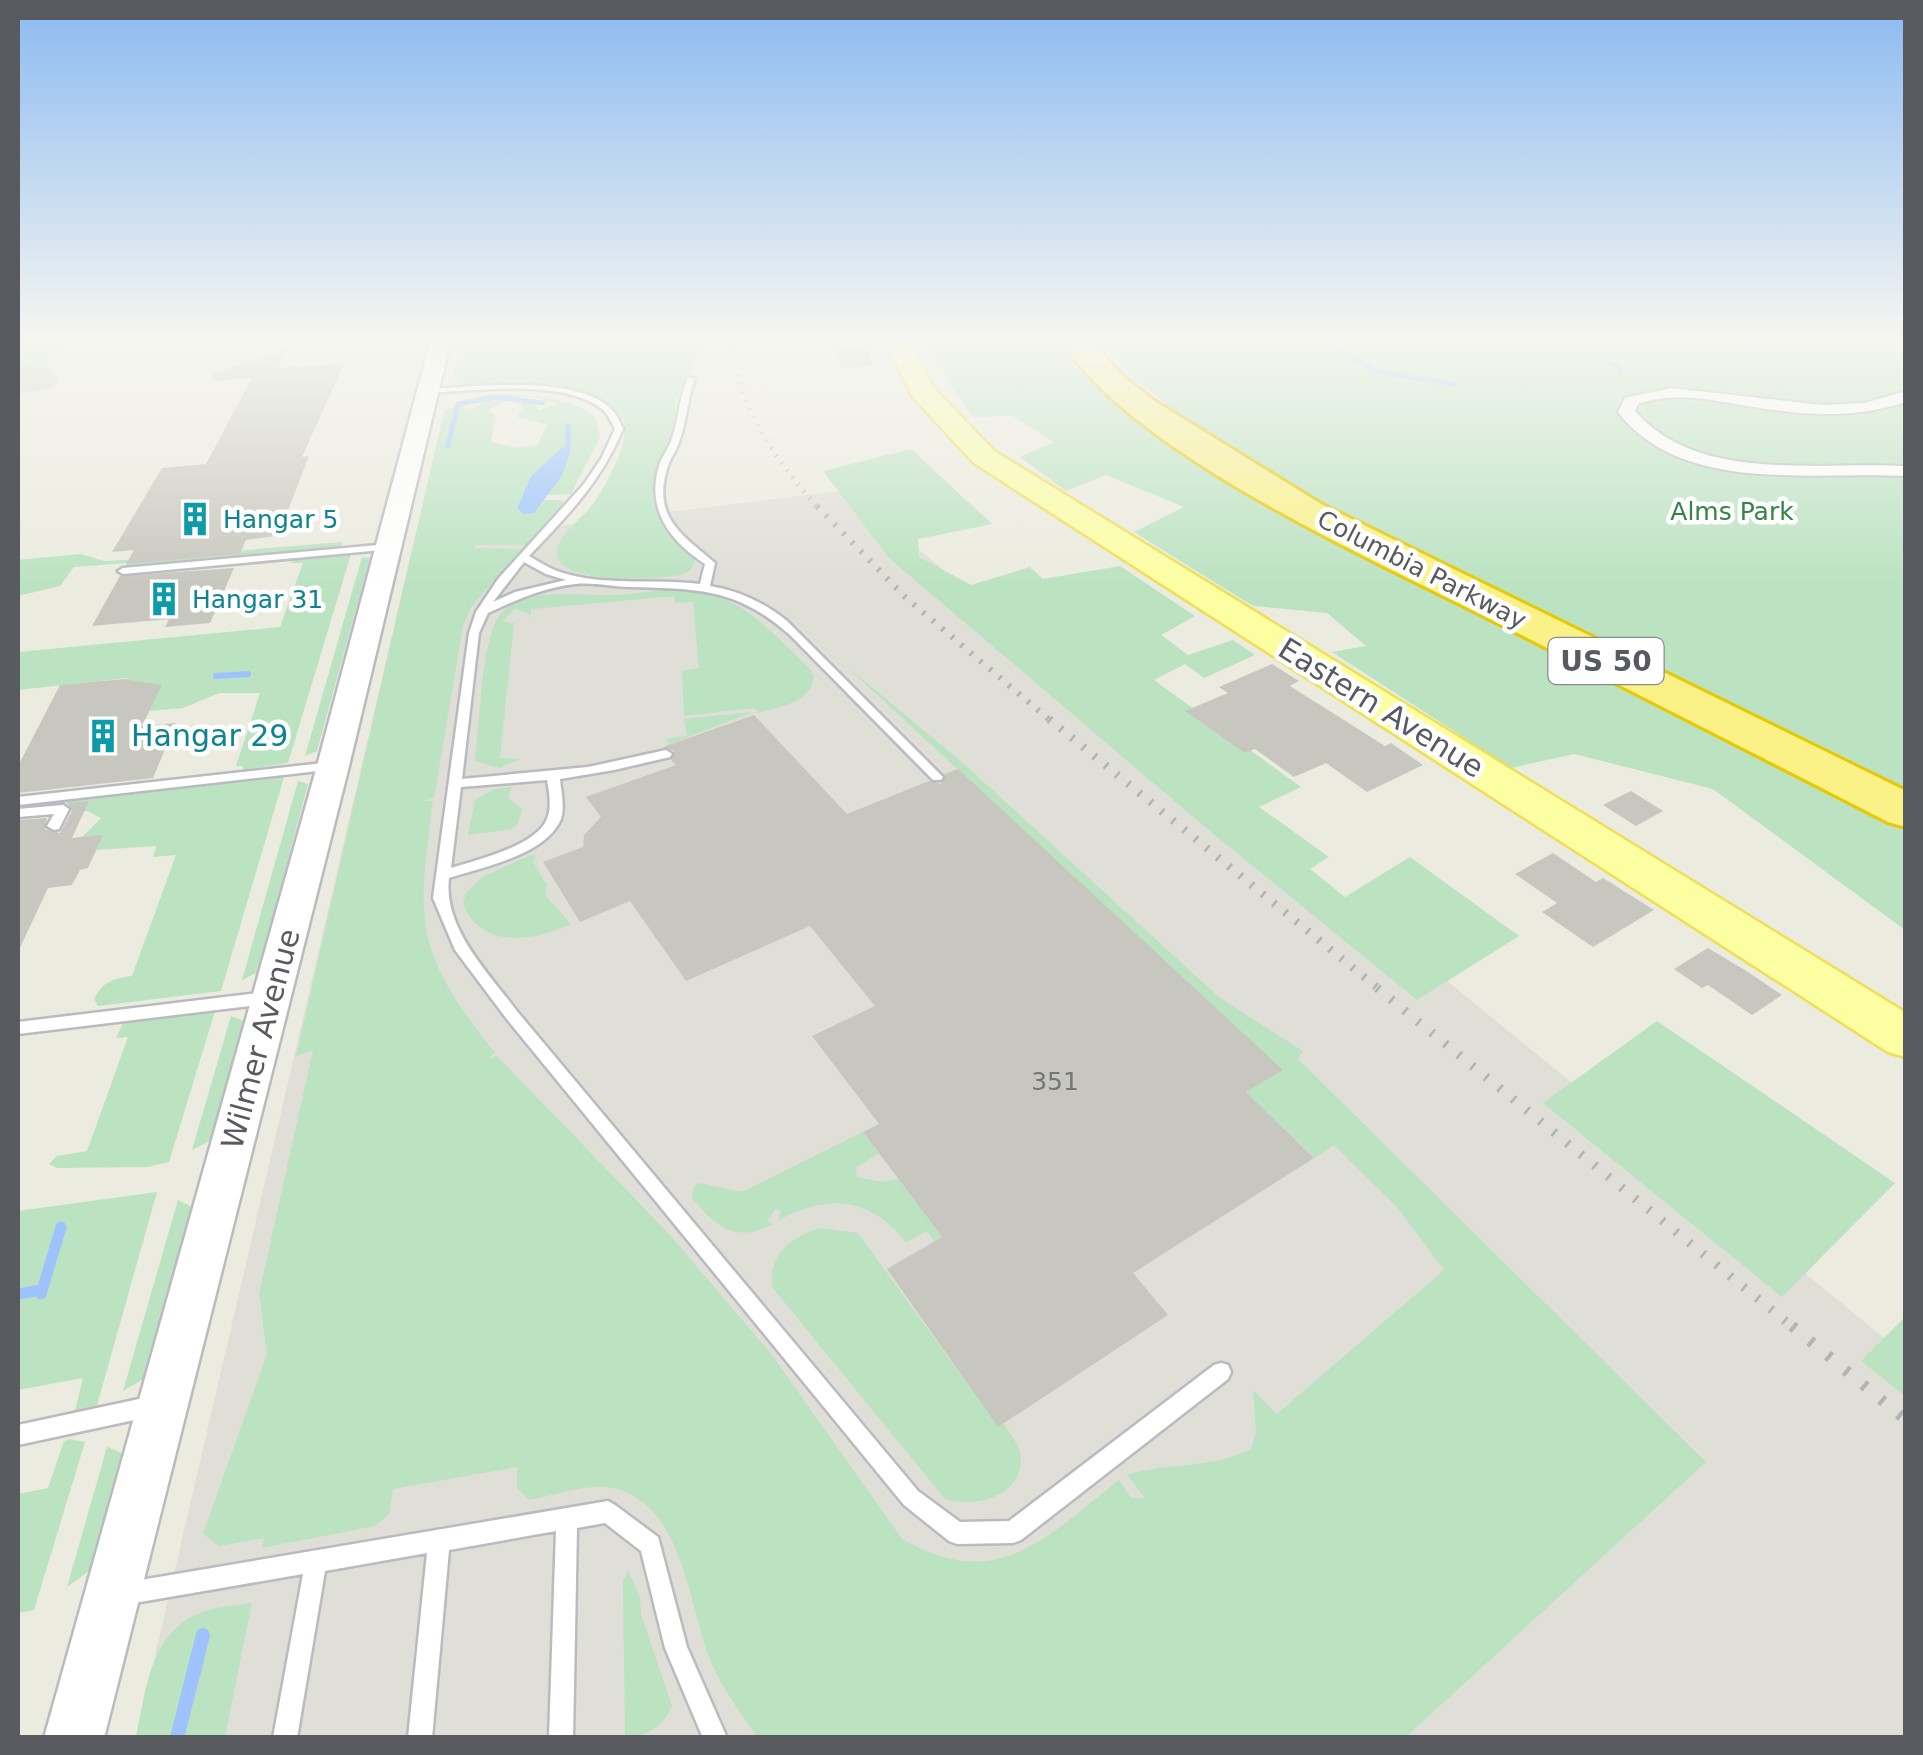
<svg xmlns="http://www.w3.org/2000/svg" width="1923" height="1755" viewBox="0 0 1923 1755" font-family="'DejaVu Sans',sans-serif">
<rect width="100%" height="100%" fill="#ebebdf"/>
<path fill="#dfded7" d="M846 490 1905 1355V1737L136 1738 413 544Z"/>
<path fill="#bbe3c2" d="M18 339H70L43 372 18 374Z
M463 339H706C696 361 682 380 676 404 674 414 676 425 673 435 669 445 663 454 659 464 646 503 661 537 696 558 694 565 691 572 683 574 660 580 569 584 558 559 556 556 556 549 558 545 565 530 583 517 593 504 607 485 629 443 624 420 582 369 514 397 460 384L452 376Z
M982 339H1058L1074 366 1145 422 1282 512 1905 830V930L1713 789 1574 754 1511 768 1332 652 1366 646 1327 613 1253 606 1134 532 1184 507 1106 475 1066 491 1020 457 1054 442 1012 416 972 417 925 345 979 343Z
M1098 339H1905V791L1322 504C1243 456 1157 411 1098 339Z
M498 394C534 395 572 398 595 417L600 437 571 494 546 495 562 476 561 449 531 476 517 508 543 500H561L565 504 527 545H475V548L523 549 501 573H493L499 575 471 607 463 626 434 798 424 801H433C416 926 415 952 495 1053L488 1059 497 1056 670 1235 772 1355 902 1539C998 1594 1045 1538 1119 1480L1131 1498H1145L1127 1475C1167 1462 1214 1469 1251 1449L1256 1432 1253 1390 1277 1414 1444 1270 1397 1207 1334 1145 1315 1158 1246 1092 1282 1070 844 664 964 764 1220 998 1303 1051 1298 1059 1706 1462 1406 1737H757C743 1716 727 1695 716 1673 687 1616 689 1505 612 1488 588 1483 553 1496 529 1500L517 1488V1467L393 1489 389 1514 375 1526 262 1548 264 1538 219 1546 203 1534 267 1354 259 1294 313 1050 296 1056 444 411 473 399 462 408 473 409 487 399H509L488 410 496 415 491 442 518 448 538 444 547 425 517 417 523 408 517 402 531 401 539 410 557 404 535 397 475 396Z
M911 449 992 524 918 539 919 557 971 585 1030 567 1043 579 1120 566 1195 616 1161 635 1188 655 1233 640 1255 655 1204 678 1185 664 1154 680 1301 787 1259 807 1329 857 1310 869 1345 897 1410 857 1519 936 1417 1000 1205 827 889 558 823 471Z
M342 542 341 548 125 567 127 563 74 567 60 586 18 596V560L81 554 104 561 125 560Z
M351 554 288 763 243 770V766H236L260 693H219L183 708 149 711 160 689 158 685 125 686 127 678 18 690V652L280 627 303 563H291L293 559Z
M362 557 370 558 317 751 305 756Z
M670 589C742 592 760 622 809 668L814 676C812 702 781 706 760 713L754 708 684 716 682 671 699 668 693 602 675 603 674 596 532 609 529 619V614L515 609 502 622 514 623 500 758 520 759 500 768 475 761C480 719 480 671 492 631 506 581 578 597 616 595 634 594 652 591 670 589Z
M753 712 670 744 665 739 687 736 684 719Z
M284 777 221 991 98 1006 94 999C103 981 113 979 132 976L176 855 153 857 156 846 96 850 102 836 82 837 101 818 87 811 71 814 76 803 18 806Z
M298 781 308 784 258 972 242 980Z
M512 787 508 798 522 809 518 824 511 829 468 835 475 800 494 789Z
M533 854 536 857 533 862 547 885 545 895 571 924C534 941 482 950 463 904L466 893 482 877Z
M215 1011 169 1162 148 1167 57 1168 49 1164 57 1156 87 1151 128 1037 116 1038 123 1023Z
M231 1016 244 1021 211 1140 192 1150Z
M1657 1021 1895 1183 1782 1297 1543 1103Z
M863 1132 879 1154 856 1167 857 1177 882 1182 898 1179 942 1237 934 1241 927 1231 906 1242C869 1197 828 1193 778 1221L781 1211 776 1208 767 1221 773 1224C735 1244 716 1227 692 1198L694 1186 700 1183 742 1192Z
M157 1192 96 1409 82 1414 75 1411 83 1378 18 1390V1211Z
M178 1200 192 1207 145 1378 123 1391Z
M819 1228 858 1233 998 1426 1003 1423C1008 1431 1018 1443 1020 1452 1028 1495 976 1509 945 1499L772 1287C769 1254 789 1239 819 1228Z
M1905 1317V1396L1861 1361Z
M70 1439 85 1442 34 1610 18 1613V1494L48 1488 64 1441Z
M107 1447 124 1454 92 1569 67 1587Z
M628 1570 640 1596 641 1614 672 1706C665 1725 645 1738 625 1737L623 1582Z
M252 1603 225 1737H136C146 1692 149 1636 197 1614 213 1607 234 1606 252 1603Z"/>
<path fill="#9dc2fe" d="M563 447 571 449 562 476 534 513 524 514 517 508 531 476Z"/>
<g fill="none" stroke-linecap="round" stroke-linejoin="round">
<path stroke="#9dc2fe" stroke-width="5" d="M1322 339 1374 371 1453 384
M1720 339 1759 348
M1610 363 1621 370
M568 426V447
M448 446 458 404 495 397 543 403"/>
<path stroke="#9dc2fe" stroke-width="6" d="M216 676 248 674"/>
<path stroke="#9dc2fe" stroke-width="11" d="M18 1294 42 1290
M41 1294 61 1227"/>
<path stroke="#9dc2fe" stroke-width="14" d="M177 1738 203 1635"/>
<path fill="#cfcfca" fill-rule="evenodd" d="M37 366 52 370 59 379 52 388 18 394V368Z"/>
</g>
<path fill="#c8c7bf" d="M833 339H865L873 366 841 368Z
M289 347 278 368 344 364 302 457 309 456 280 531 275 536 246 540 240 554 126 564 134 550 112 552 162 468 206 464 252 378 213 381 212 374Z
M234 568 210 623 165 627 169 619 92 626 120 576Z
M1272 664 1299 681 1290 686 1385 746 1391 743 1423 765 1367 792 1326 763 1294 777 1255 749 1245 753 1185 711 1228 693 1219 687Z
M124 679 162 685 142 726 176 723 153 778 18 793V766L60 685Z
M754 715 847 814 929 781 941 784 945 774 958 769 1283 1070 1246 1092 1314 1158 1133 1273 1168 1315 998 1427 887 1269 942 1237 863 1132 879 1124 812 1036 875 1006 810 926 686 981 630 901 580 922 543 862 583 847 584 835 601 817 586 797 676 765 671 760 674 751 663 747Z
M1631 791 1663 811 1636 826 1603 805Z
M89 801 72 838 103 835 88 868 80 870 72 885 48 888 18 952V820L47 818 45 829 60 833 72 811 67 803Z
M1553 853 1596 882 1603 878 1654 910 1593 947 1542 912 1557 903 1515 874Z
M1708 948 1748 972 1782 995 1752 1015 1708 985 1702 988 1674 969Z"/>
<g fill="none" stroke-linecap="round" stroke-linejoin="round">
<g stroke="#babbc1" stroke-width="5">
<path id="service" d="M688 377 695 379C687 399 687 421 679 442 677 449 672 456 669 463 650 516 681 534 715 563L710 586C739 591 763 602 786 620L943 777 941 780H933L790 635C737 588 698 589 631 587 613 587 593 582 576 584 545 587 516 600 488 613L479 633 462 779 588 767 666 750 672 754 670 757 614 770 560 779C561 791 565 806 561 819 546 855 483 867 449 878 443 928 488 972 516 1010L918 1491 960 1522 1009 1521 1214 1365 1221 1363 1228 1365 1231 1372 1228 1379 1021 1540 1013 1543 957 1544 949 1541 904 1505 506 1018 455 950 433 898 469 633 476 612 498 579 584 484 601 459 615 429C611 421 608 414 602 409 561 378 476 391 428 393L424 391 428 389C474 387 577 374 611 409 617 414 620 422 623 429 600 483 569 514 529 556 538 561 547 567 557 571 603 587 653 578 700 584L705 564C670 541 646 510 659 466 662 456 669 448 672 438 679 418 679 397 688 377ZM524 562 546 574 566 580 515 592 493 602ZM547 780C549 792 552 807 547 819 536 846 477 860 451 868L461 787Z
M389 544 393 545V549L123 574 118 571 123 568Z
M332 762 338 766 336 769 18 805V797Z
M63 805 69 809 59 829 54 830 47 826 54 814 18 817V809Z
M266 992 271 994 274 998 271 1002 266 1004 18 1034V1022Z
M153 1396 160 1399 163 1406 160 1413 153 1416 18 1445V1425Z
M608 1501 615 1505 658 1537 687 1647 727 1738H703L665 1648 641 1551 605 1523 577 1528 573 1738H549L556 1531 449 1550 432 1738H408L427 1553 325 1571 297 1738H273L303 1574 123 1605 115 1602 112 1594 115 1586 123 1583Z"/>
</g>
<g stroke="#babbc1" stroke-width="4">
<path id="minor" d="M1671 388 1823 405 1865 403 1906 391V402C1857 418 1810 416 1760 408 1720 402 1678 390 1638 404L1635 411C1698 484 1819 461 1906 466V476C1813 471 1681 495 1618 412L1625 398Z"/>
</g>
<g stroke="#babbc1" stroke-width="5">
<path id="tertiary" d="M431 339H451L349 766 104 1738H44L317 766Z"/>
</g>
<g stroke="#efdf55" stroke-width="5">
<path id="primary" d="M885 339H909L933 387 994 451 1906 1013V1057L1888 1052 974 463 912 396Z"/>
</g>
<g stroke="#e7c803" stroke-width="6">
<path id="motorway" d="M1061 339H1089L1124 377 1156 402 1321 504 1906 791V827L1888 822C1758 755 1627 689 1496 622 1377 561 1128 452 1061 339Z"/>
</g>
<use href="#service" fill="#fff" fill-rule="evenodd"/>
<use href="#minor" fill="#fff" fill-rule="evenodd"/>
<use href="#tertiary" fill="#fff" fill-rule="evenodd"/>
<use href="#primary" fill="#fcfea2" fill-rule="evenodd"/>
<use href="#motorway" fill="#fbf287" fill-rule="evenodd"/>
<path stroke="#b3b3b4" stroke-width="5" stroke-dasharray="1 8" stroke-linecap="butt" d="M732 339C736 406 776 460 819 509"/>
<path stroke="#b3b3b4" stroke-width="6" stroke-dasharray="2.5 10" stroke-linecap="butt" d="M817 506 904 596 1052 722"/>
<path stroke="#b3b3b4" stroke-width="8" stroke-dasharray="2.5 12" stroke-linecap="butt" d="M1049 719 1380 990"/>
<path stroke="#b3b3b4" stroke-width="9" stroke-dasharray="2.5 15" stroke-linecap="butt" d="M1377 988 1795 1329"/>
<path stroke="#b3b3b4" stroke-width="11" stroke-dasharray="4 19" stroke-linecap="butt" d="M1792 1326 1906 1420"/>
</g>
<linearGradient id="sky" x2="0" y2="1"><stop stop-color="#8abaf1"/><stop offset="0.58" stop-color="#f6f6f1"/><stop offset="1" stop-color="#f6f6f1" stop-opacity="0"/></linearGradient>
<rect width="1923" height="584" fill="url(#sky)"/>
<defs>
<g id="building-bare" transform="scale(2.7)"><path d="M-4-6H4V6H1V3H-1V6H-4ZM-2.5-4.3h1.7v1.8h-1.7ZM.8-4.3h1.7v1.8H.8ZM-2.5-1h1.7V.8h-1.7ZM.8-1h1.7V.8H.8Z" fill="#0f9aa8" stroke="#fff" stroke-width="2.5" paint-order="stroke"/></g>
</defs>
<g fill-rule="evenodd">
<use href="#building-bare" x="195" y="519"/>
<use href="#building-bare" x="164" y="599"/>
<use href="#building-bare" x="103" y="736"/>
</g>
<g text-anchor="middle" stroke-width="9" stroke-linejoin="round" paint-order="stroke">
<g font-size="25" fill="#358346" stroke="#fff">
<text x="1732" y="520">Alms Park</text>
</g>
<g font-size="25" fill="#0d838f" stroke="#fff" text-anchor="start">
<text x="223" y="528">Hangar 5</text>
<text x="192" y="608">Hangar 31</text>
</g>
<g font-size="25" fill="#585a60" stroke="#fff">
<text transform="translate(1422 569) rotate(27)" y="9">Columbia Parkway</text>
</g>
<g font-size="25" fill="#747578">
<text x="1055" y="1090">351</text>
</g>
<rect fill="#fff" stroke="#8a8c90" stroke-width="2.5" x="1548.5" y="638" width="115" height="46" rx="8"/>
<g font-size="28" font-weight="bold" fill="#585a60">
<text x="1606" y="671">US 50</text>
</g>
<g font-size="30" fill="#585a60" stroke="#fff">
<text transform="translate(1381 708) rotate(32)" y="10">Eastern Avenue</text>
<text transform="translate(261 1039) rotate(-75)" y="10">Wilmer Avenue</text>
</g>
<g font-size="30" fill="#0d838f" stroke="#fff" text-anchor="start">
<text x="131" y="746">Hangar 29</text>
</g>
</g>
<rect width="1923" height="1755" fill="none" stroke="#585a60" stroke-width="40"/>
</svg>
